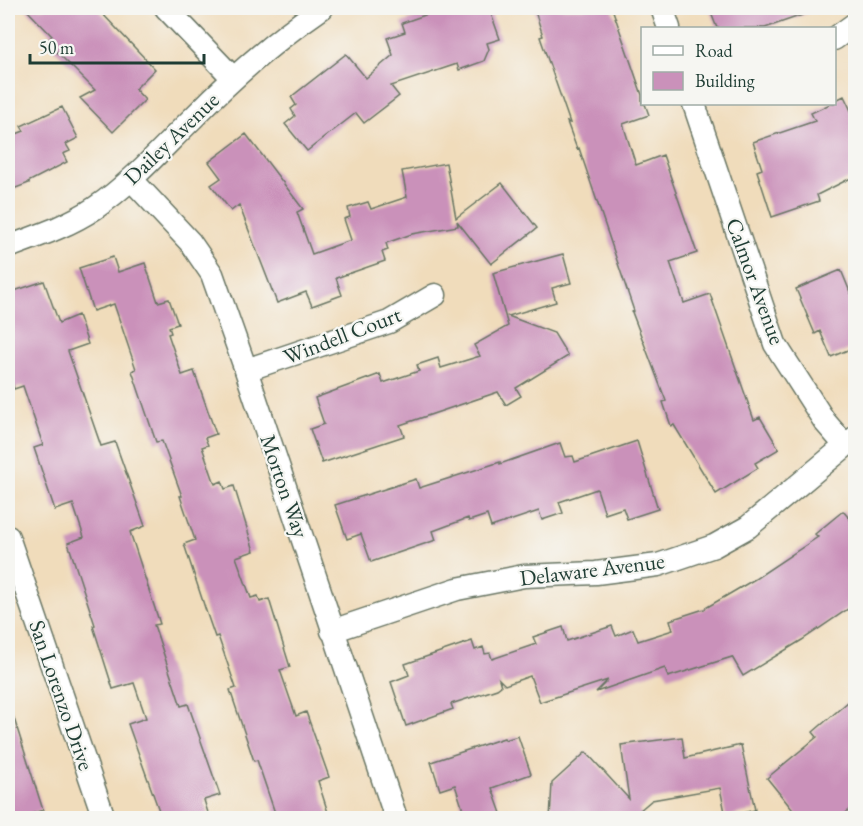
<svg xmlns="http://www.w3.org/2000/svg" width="863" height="826" viewBox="0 0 863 826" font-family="'EB Garamond',serif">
<rect width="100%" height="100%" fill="#f6f6f2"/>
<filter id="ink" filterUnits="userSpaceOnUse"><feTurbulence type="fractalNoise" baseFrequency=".0167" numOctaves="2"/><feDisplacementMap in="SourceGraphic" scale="12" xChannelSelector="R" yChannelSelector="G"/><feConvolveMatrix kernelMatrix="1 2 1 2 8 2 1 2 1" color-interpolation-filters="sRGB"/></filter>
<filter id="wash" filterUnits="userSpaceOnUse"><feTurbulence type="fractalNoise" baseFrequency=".008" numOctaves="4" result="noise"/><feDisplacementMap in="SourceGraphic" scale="24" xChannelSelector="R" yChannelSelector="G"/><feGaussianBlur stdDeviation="1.35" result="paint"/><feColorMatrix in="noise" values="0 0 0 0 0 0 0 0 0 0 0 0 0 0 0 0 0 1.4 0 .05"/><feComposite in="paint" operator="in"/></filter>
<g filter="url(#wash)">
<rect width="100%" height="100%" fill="#f0dcbb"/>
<g id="blocks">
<path fill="#ca91ba" d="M25 8H97L155 69 135 89 145 100 113 132 80 98 95 90 47 42 52 36Z
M445 8H489L500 39 487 43 489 49 484 61 459 70 457 64 391 86 399 96 364 123 356 113 307 151 285 124 295 116 291 109 296 105 291 97 346 54 366 78 393 55 387 38 405 32 402 23Z
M534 8H612L642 95V104H645L649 115 623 124 634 159 636 165 663 155 697 253 670 262 684 303 710 294 754 420 760 417 779 449 755 463 758 468 716 494 674 425 671 426 663 402 666 401 632 312 634 311 604 222 579 148 577 149 567 122 570 123 540 37 543 36Z
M709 8H817V10L765 28H717Z
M844 96 855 119V176L817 195 819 201 772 217 757 171 762 169 753 142 815 121 811 113 830 104H834V101Z
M62 107 78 138 66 144 70 151 63 154 67 162 28 182 29 183 8 191V137L24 131 21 126Z
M246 134 303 209 297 212 312 254 351 240 344 219 350 217 348 208 368 202 371 209 407 197 402 171 446 163 456 218 502 183 537 228 491 264 457 221 458 226 412 234 386 243 388 250 382 252 385 261 336 278 342 295 312 306 306 292 277 303 239 205 231 211 211 185 221 178 209 162Z
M563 254 571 283 552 288 556 302 508 316 554 333 568 356 516 388 521 396 506 405 498 392 400 425 404 436 322 463 310 429 324 424 315 398 380 374 383 383 419 371 417 365 438 358 441 368 480 356 474 345 508 326 493 273Z
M113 257 118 272 145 263 158 302 169 299 178 324 169 327 171 333 168 334 182 375 194 371 216 434 205 438 208 445 202 447 215 484 222 481 225 489 234 486 254 551 236 557 251 598 258 596 260 602 269 599 290 667 280 670 296 716 306 712 329 777 318 781 330 819H277L257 760 254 761 230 690 236 688 218 636 215 637 207 614 184 544 195 540 180 496H182L162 441 156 442 132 371 136 369 114 304 93 311 79 268Z
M841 270 855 304V347L831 357 820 331 815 334 796 289Z
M44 281 59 323 78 315 88 344 68 351 101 446 115 442 145 526 130 532 160 624 154 625 181 706 188 704 220 795 204 800 210 819H162L128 724 146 718 134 683 113 689 93 626 95 625 68 543 84 537 73 504 55 510 34 448 43 445 23 386 14 389 8 369V293Z
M637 441 658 509 627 519 623 508 605 514 597 489 559 502 563 513 542 520 539 511 491 527 487 515 469 521 468 518 433 531 436 540 371 562 361 534 347 539 335 505 416 479 419 488 500 462V464L560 443 565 457 573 456 575 462Z
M843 511 855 525V604L802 640 743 676 732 657 668 677 665 668 596 692 608 680 540 702 530 676 505 685 499 679 501 686 497 689 451 704 453 709 406 726 391 682 409 675 405 664 472 641 475 650 483 647 485 654 490 653 492 659 536 644 533 637 563 627 567 641 612 626 616 636 633 629 638 641 673 630 670 620 704 609 755 579 818 537 815 534Z
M855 696V805L839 819H800L767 778 817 737 813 732Z
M11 709 43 810 17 819H8V710Z
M518 736 531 774 492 788 503 819H466L455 785 440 790 431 762 504 738 505 740Z
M682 737 685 758 741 745 755 810 726 817 720 788 652 800 639 811 646 819H550L552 783 586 752 629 799 621 745Z"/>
</g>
</g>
<g filter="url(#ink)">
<use href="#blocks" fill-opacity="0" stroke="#687563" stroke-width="1.5"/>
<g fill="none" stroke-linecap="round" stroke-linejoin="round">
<g stroke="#687563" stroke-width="25">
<path id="minor" d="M166 8 233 78
M662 8 669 28
M834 39 856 23
M694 104 775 344 825 422 845 445
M131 179 190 242 212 274 246 370 396 818
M8 247C38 236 68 226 95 208 132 183 162 148 193 118 233 77 275 40 322 8
M246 370 389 322 435 295
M8 537 104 818
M332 631 457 589 524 576 596 573 658 565 714 546 748 527 856 437"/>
</g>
<use href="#minor" stroke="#fff" stroke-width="22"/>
</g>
</g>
<g text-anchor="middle" stroke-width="4.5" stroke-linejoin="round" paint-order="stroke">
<g font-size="22" fill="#1f3d34" stroke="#f6f6f2">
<text transform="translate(171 138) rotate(-44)" y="8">Dailey Avenue</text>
<text transform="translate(756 281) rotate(70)" y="8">Calmor Avenue</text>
<text transform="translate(342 335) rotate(-21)" y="8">Windell Court</text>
<text transform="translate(285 486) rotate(71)" y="8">Morton Way</text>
<text transform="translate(592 569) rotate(-7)" y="8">Delaware Avenue</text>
<text transform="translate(62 695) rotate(71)" y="8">San Lorenzo Drive</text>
</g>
</g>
<rect width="863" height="826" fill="none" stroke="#f6f6f2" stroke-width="30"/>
<rect x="641" y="27" width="195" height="78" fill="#f6f6f2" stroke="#a0aca6" stroke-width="1.5"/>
<rect x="653" y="46" width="30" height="9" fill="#ffffff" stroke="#a0aca6" stroke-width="1.5"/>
<text x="695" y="57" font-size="18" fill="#1f3d34">Road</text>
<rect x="653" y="72" width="30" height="18" fill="#ca91ba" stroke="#a0aca6" stroke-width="1.5"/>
<text x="695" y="87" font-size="18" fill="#1f3d34">Building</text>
<path d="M30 54v9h174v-9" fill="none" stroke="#1f3d34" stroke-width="3"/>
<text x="39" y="54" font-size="18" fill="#1f3d34" stroke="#f6f6f2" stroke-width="4.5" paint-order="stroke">50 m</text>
</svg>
